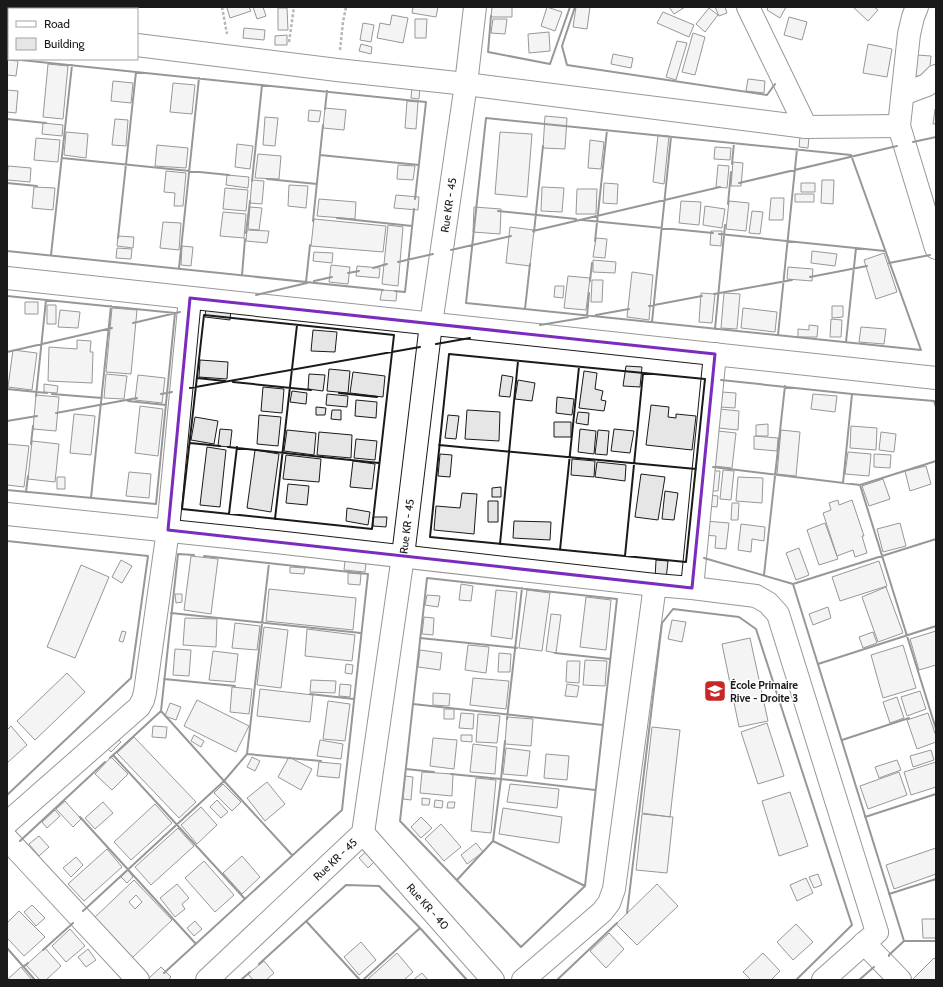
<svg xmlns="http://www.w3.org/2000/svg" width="943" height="987" viewBox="0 0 943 987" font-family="Cabin,sans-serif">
<rect width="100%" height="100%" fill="#fff"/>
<path fill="#e6e6e6" stroke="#1a1a1a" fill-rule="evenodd" d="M229 7H249L251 11 230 18 227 8Z
M253 7H263L266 16 257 19Z
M413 7H438L436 17 412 13Z
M492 7H512V17H491Z
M547 7 562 12 555 31 541 26Z
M576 7H590L587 29 573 27Z
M669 7H685L674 14Z
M715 7H725L727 13 719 16Z
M768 7H786L780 18 767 10Z
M853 7H874L878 10 868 21Z
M278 8H287L288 30H278Z
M709 8 718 15 705 32 696 24Z
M663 12 694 25 689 37 657 23Z
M392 15 408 18 403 43 377 38 380 23 390 25Z
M789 17 807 22 802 40 784 35Z
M415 19H427L426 38H415Z
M493 19H507L505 34 491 33Z
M363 23 374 25 371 42 360 40Z
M244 28 265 30 264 40 243 38Z
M549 32 550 51 529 53 528 34Z
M693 33 705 37 695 75 682 72Z
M287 35V45H275V36Z
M677 41 687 43 676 80 666 77Z
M361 44 372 47 371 54 359 51Z
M868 44 892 49 887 77 863 73Z
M613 54 633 58 631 68 611 64Z
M917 55 931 56 929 77 915 76Z
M7 60 18 61 16 76 7 75Z
M48 64 68 66 63 119 43 117Z
M748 79 765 81 764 93 746 91Z
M113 81 133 83 131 103 111 101Z
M173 83 195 85 192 114 170 112Z
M412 87 420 88 419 99 411 98Z
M7 90 18 91 16 113 7 112Z
M407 101 418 102 416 129 405 128Z
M325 108 346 110 344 130 323 128Z
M935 109H936V124H933Z
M309 110 321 111 319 122 308 121Z
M545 116 567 118 565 149 543 148Z
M265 117 278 118 275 146 263 145Z
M115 119 128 120 126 146 112 145Z
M43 123 63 125 62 136 42 134Z
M66 132 88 134 86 158 64 155Z
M500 132 532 134 527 197 495 194Z
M658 135 669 136 664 184 653 182Z
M800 136 809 137 808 148 799 147Z
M36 138 60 140 58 162 34 160Z
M590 140 604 142 601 169 588 168Z
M237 144 253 146 250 169 235 167Z
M157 145 188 148 186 168 155 166Z
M715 147 731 148 730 160 714 159Z
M258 154 281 156 279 179 255 178Z
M733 162 743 163 741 186H731Z
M398 165 415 166 413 180 397 179Z
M718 165 729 166 727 188 716 187Z
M8 166 31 168 30 182 7 180Z
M166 171 186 173 183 206H174L175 193 164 192Z
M227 175 249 177 248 188 226 185Z
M252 180 264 181 262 204 250 203Z
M822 180H834L833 204 821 203Z
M604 183 618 184 617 204 603 203Z
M801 183H815V192H801Z
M289 185 308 186 306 208 288 206Z
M34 187 55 188 53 210 32 208Z
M542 187 564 188 562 212 541 211Z
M225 188 248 190 246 211 223 209Z
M577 189H597L596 214H576Z
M795 194H814V202H795Z
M396 195 419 197 418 210 394 208Z
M771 198H784L783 220H769Z
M319 199 356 202 355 219 317 216Z
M681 201 701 202 699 225 679 223Z
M729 201 749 203 746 231 726 229Z
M705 206 725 209 722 228 703 225Z
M250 207 262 208 259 230 248 229Z
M474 207 501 209 500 234 473 232Z
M752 211 763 212 760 234 749 233Z
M223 212 246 214 244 238 220 236Z
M314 219 386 226 383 252 311 246Z
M163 222 181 223 179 250 160 248Z
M388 225 403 227 398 286 382 284Z
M510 227 534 230 530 266 506 263Z
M247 230 269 231 267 243 246 241Z
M711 231H722L721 246 710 245Z
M118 236 134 237 133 248 117 246Z
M596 238 607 239 605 258 593 257Z
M182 246 193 247 191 266 181 265Z
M117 248 132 249 131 259 116 258Z
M812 251 837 254 835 266 811 263Z
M314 252 333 253 332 263 313 261Z
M884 253 897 292 876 299 864 260Z
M593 260 616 262 615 273 593 272Z
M331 265 350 267 348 284 329 282Z
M357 266 380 268 379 278 356 276Z
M788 267 813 269 812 281 787 279Z
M632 272 653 275 649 320 627 317Z
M568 276 590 278 586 310 564 308Z
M592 280H603L602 302H591Z
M555 286H564L563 298 554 297Z
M382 290 397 291 396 301 380 300Z
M701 293 715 294 712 323 699 322Z
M724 293 740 294 737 329 721 328Z
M25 302H38V314H25Z
M47 305H56V324H47Z
M206 306 231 309 230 320 205 317Z
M832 306H843V317L832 318Z
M112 308 137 310 131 374 106 372Z
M743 308 777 312 775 332 741 328Z
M60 310 80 312 78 328 58 327Z
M831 319 842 320 841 337H830Z
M809 325 818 326 817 337H798V329L809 330Z
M861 327 886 329 884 344 859 342Z
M313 330 337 332 335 352 311 351Z
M77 340 91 341 90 352H93L92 383 48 381 49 347 77 349Z
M13 350 37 353 32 390 8 387Z
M200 360 228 362 227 379 199 377Z
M626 366 642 367 640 387 623 386Z
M329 369 350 371 348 393 327 391Z
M584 371 597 373 595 389 603 391 601 400 606 401 604 411 579 408Z
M353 372 385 376 383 397 350 393Z
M106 374 127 376 124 399 104 398Z
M309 374 325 375 323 391 308 389Z
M138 375 165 378 162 403 135 400Z
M502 375 513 377 510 397 499 396Z
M518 380 535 383 532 401 515 399Z
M44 384 58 386 57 393 44 392Z
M263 387 284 389 282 413 261 411Z
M292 391 307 393 306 404 290 402Z
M722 392 736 393 735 408 721 407Z
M327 394 348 396 347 407 326 405Z
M813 394 837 396 835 412 811 409Z
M36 395 59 397 56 431 33 429Z
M557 397 574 399 572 415 556 413Z
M356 400 377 402 376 418 355 416Z
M651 405 669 407 668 417 676 418V414L696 416 692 450 646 445Z
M140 406 163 409 158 456 135 453Z
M316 407 326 408 325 415H316Z
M720 409 739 411 738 430 718 428Z
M332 410H341V420L331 419Z
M467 410 500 412 499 441 465 439Z
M578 412 589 413 588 425 576 423Z
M74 414 95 416 91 455 70 453Z
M259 415 281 417 278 446 257 444Z
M448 415 459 416 456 439 445 438Z
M195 417 218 421 214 444 191 440Z
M554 422H571V437H554Z
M768 424V436H756V425Z
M851 426 877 428 876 450 850 448Z
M220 429 232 430 230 447 218 446Z
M580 429 596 431 594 454 578 452Z
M614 429 634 431 630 453 611 451Z
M287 430 316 433 314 455 284 451Z
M598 430 609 431 607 455 595 454Z
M781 430 800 432 796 476 777 474Z
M718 431 736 433 732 468 714 466Z
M319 432 352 435 351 458 317 455Z
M881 432 896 434 894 452 879 450Z
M754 436 778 438 777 451 754 449Z
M356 439 377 441 375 460 354 458Z
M32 441 59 444 55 482 28 479Z
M7 444 29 446 24 487 7 485Z
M207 447 226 450 220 507 200 505Z
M255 450 279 454 271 512 247 508Z
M848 452 871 454 869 476 845 474Z
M440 454 452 455 450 477 438 476Z
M874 454 891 455 890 468 874 467Z
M286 455 321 459 319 482 283 479Z
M572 459 595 461 594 477 571 475Z
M353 461 375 464 372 489 350 487Z
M597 462 626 465 625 481 595 477Z
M926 466 931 484 910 491 905 471Z
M723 470 734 471 731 500 720 499Z
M712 471H720L718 491H711Z
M129 472 151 474 149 498 126 496Z
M641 474 665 477 658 520 635 517Z
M57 477H65V489H57Z
M738 477 763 478 762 503 736 501Z
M883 479 890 499 869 506 862 486Z
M288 484 309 486 307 505 286 503Z
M501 487V497H492V488Z
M665 491 678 493 674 520 662 519Z
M462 493 477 494 474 534 434 530 436 506 460 508Z
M708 495 718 496 717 507 707 506Z
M838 500 839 505 852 500 864 536H862L867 553 855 557 853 550 837 556 823 513 831 510 829 503Z
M488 501H498V522H488Z
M732 503H739L738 520H731Z
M347 508 370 512 368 525 346 521Z
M373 517H387L386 527 373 526Z
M514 521 551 522 550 540 513 538Z
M705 521 729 523 726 549 715 548 716 536 703 535Z
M825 523 838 559 819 565 807 530Z
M900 523 906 546 883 552 877 529Z
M741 524 765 527 764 541 752 539 751 552 738 550Z
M799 548 809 575 796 580 786 553Z
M191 556 218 559 211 614 184 610Z
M121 560 132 566 122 583 112 577Z
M656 560 668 561 666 580 655 579Z
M345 561 366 563 365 572 344 570Z
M879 561 887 586 840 601 832 577Z
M81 565 109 577 75 658 47 647Z
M290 567 305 568 304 574 290 573Z
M348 573 361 574 360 585 348 584Z
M461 584 473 586 471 601 459 600Z
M886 587 903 633 878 642 862 597Z
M269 589 356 598 353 630 266 621Z
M496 590 517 592 512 639 491 636Z
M527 590 550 593 542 651 519 648Z
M175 594H182V602L176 603Z
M427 595 440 596 438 607 425 605Z
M586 597 611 600 606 650 580 647Z
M828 607 831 618 813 625 809 614Z
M551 614 561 615 556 653 546 651Z
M424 617 434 618 433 635 422 634Z
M185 618 217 619 216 647 183 645Z
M672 620 686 622 682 642 668 639Z
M235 623 260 626 257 650 232 648Z
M264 627 288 630 281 688 257 685Z
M307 629 355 635 352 661 305 656Z
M122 631 126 632 123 642 119 641Z
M936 631V665L919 670 910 639Z
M873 632 877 643 863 648 859 637Z
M750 638 768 721 739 727 722 644Z
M468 645 489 647 486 673 465 670Z
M903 645 916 688 883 698 871 655Z
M175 649 191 650 189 676 173 675Z
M420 650 442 653 440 670 418 667Z
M213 651 238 654 235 682 209 680Z
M499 653 511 654 510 672H498Z
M585 660 607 661 605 686 583 685Z
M567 661H580L579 683 566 682Z
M346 664 353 665 352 674 345 673Z
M67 673 85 692 35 740 17 721Z
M473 678 509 681 506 709 470 705Z
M311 680 336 681 335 693 310 692Z
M340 684 351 685 350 697 339 696Z
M567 684 579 686 577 697 565 696Z
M232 687 252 689 249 714 230 712Z
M260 689 313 695 310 722 257 716Z
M920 691 926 709 907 716 901 697Z
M433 693 450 694 449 706 433 705Z
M897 697 904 718 890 723 883 702Z
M197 700 249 726 236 752 184 726Z
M328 701 350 704 345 741 323 739Z
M170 703 181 707 176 720 165 716Z
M444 709H454V719H444Z
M461 713 474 714 473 729 459 728Z
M928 713 936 736V742L917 749 907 720Z
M478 714 500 716 497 743 476 742Z
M507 717 533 719 531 746 505 744Z
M767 723 784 776 758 784 741 732Z
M11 726 27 745 7 763V730Z
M153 726 167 727 166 738 152 737Z
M652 727 680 730 670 817 642 813Z
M194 735 204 741 201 747 191 741Z
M461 735H472V742L461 741Z
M114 736 121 742 111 752 105 746Z
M134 737 196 802 179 818 117 753Z
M433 738 457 740 454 769 430 766Z
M320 740 343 744 341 759 317 756Z
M473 744 497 747 495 774 470 772Z
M506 748 530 751 527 776 503 774Z
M931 750 934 760 913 767 910 756Z
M546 754 569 756 567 780 544 778Z
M111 757 128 774 112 790 95 774Z
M252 757 260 761 255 771 247 767Z
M289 757 312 769 301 790 278 777Z
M897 760 901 770 879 778 875 767Z
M319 762 341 764 339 778 317 776Z
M936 762V787L911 795 904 772Z
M422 772 453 774 452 796 420 793Z
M899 772 907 795 868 809 860 786Z
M405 776 413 777 411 800 403 799Z
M476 778 496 780 491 833 471 831Z
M267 782 285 804 265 821 247 798Z
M223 784 241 802 232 811 214 793Z
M510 784 559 789 557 808 507 802Z
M790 792 808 846 779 856 762 801Z
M422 798 430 799 429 805H422Z
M217 800 228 812 221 818 210 807Z
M435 800 443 801 442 808 434 807Z
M65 801 81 819 73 827 56 809Z
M103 802 113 813 95 829 85 818Z
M448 802H455L454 808H447Z
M155 804 172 823 131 860 114 842Z
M201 807 217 825 197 844 181 825Z
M503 808 562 817 559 843 499 834Z
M55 810 60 816 47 828 42 822Z
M642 814 673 817 667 873 636 870Z
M421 817 432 828 421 838 411 827Z
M441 824 461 847 444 861 425 839Z
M178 828 194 846 151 885 135 867Z
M39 836 49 847 39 856 29 844Z
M476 843 483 852 467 864 461 855Z
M371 847 380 856 368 868 359 858Z
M936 848V874L894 889 886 865Z
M107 849 122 867 84 901 68 884Z
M242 856 260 877 242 894 223 873Z
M76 857 83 865 71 877 63 868Z
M204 861 234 895 215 912 185 878Z
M128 870 133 877 127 883 121 877Z
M818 874 822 885 814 888 809 877Z
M806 878 813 893 797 901 790 885Z
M134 880 172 920 132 958 94 918ZM136 895 142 902 135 909 129 902Z
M177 884 189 898 182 904 185 909 175 917 160 898Z
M657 884 678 906 637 945 616 924Z
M32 905 45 918 36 926 24 912Z
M19 911 45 937 24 956 7 938V923Z
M922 919H936V938H923Z
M195 921 202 929 194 936 187 928Z
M796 924 813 942 793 960 777 942Z
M70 929 85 946 66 962 52 946Z
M609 933 624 949 606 968 590 951Z
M361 942 376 960 359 975 344 957Z
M45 948 61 966 46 980H40L26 965Z
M88 949 96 960 86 967 78 957Z
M397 953 413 972 404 980H369L368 979Z
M763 953 780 971 771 980H751L743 972Z
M934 958 936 960V980H912Z
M264 961 274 973 266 980H253L248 974Z
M21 967 32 980H7Z
M161 967 171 977 168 980H148V979Z
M422 973 428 980H413Z"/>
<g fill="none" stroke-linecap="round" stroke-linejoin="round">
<g stroke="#1a1a1a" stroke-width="24">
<g id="minor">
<path d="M748 7 806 127"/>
<path d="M917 7 913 17 909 34 899 126 936 248"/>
<path d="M7 29H9"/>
<path d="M137 45 337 70 466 84 806 127 899 126"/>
<path d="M903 94 927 85 936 76"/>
<path d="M7 278 936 378"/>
<path d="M7 514 276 542 655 585 692 588 756 596 768 603 778 614 877 932 823 980"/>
<path d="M692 588 715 354"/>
<path d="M7 823 139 707 143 700 145 692 168 530 190 298"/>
<path id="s1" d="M363 833 493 980"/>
<path d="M7 839 138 980"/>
<path d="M864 943 900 980"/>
<path id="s2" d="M207 980 363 833 403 556 431 324 466 84 475 7"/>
<path d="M523 980 602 912 609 903 614 889 655 585"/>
</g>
</g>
<path stroke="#5f5f5f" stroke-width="2.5" stroke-dasharray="3 2" stroke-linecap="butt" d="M222 7 227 34
M289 42 294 7
M340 50 343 22 346 7"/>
<use href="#minor" stroke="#fff" stroke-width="22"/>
<path stroke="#1a1a1a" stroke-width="2" d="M575 7 562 46 567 65 767 95 775 84
M491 16 488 52 550 64 570 7
M7 59H9
M11 59 426 102 415 199
M325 109 327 91
M486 118 851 155 921 350 466 303Z
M7 119 46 123
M913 142 936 137
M320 155 419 165
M62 158 229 175
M732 164 734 143
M267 179 317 184
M252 181 262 85
M7 183 37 186
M739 183 897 146
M728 204 731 172
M498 211 576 219
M337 218 412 226
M582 220 713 233
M313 221 323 125
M533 231 720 187
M534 232 543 146
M246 233 250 201
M719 234 885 251
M118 238 136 72
M595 241 607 130
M451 250 511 236
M7 251 383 290
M51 255 72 65
M398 262 433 254
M889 263 930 255
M179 268 199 78
M373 268 387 264
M348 273 359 271
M242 275 245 239
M810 277 867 266
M314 281 332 277
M590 281 592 263
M306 282 310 245
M395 291 405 292 414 209
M714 294 792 280
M256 295 307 283
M7 296 175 313 156 504 7 490
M649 306 702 296
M525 309 530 264
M204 315 394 335 372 529 182 509Z
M596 315 629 309
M587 316 589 293
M652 322 671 137
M133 323 180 312
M540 325 588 317
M715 329 725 225
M778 335 797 149
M846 342 856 248
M436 344 470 338
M7 352 112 328
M449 354 705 379 686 562 430 537Z
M197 378 225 381
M721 380 852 394 934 401 936 407
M233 382 311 390
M190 388 420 347
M7 389 47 393
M339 393 377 397
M52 394 102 398
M161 394 172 392
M36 396 46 300
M128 401 166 405
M56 413 137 398
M7 421 37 416
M190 443 220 446
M31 444 33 426
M439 445 696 469
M228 447 379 463
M936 461 860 485 936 729
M713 467 860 485
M843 483 852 394
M26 492 28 476
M91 498 111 306
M229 514 237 447
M275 519 297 325
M7 541 148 556 131 678 7 795
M500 544 518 361
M560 550 579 367
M625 556 643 373
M704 558 793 584 936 539
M764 575 785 386
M427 578 617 599 585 886 521 947 400 821Z
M793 584 904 941
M171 613 361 633
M420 638 517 648
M555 653 610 659
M818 664 936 626
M164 679 235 686
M310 694 354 699
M413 704 603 725
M161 711 224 781 247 754 269 563
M507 719 522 588
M842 740 909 718
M505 741 501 779 595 790
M247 754 321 761
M113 755 245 899
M110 758 161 711 178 554 194 555
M406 769 434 772
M451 774 501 779 493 841 457 880
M80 817 196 944
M865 817 936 794
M20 841 105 762
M493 841 585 886
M889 894 936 879
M83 911 224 781 292 855
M627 913 662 623 673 609 739 617 756 629 852 925 796 980
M306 921 360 980
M7 948 35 980
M43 950 73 923
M889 956V955L904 941H936
M259 964 346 885 379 886 420 928 467 980
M23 967 28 963
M164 973 342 810 368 574 204 556
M241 980 250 972
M363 980 420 928
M557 980 617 923
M859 980 874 967"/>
</g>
<path d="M0 0H943V987H0ZM190 298 715 354 692 588 168 530Z" fill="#fff" fill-opacity=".55" fill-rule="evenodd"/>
<path fill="none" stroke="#7b2cbf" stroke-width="3" stroke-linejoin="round" d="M190 298 715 354 692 588 168 530Z"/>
<defs>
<g id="school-square" transform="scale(1.15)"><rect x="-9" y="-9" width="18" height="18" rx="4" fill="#c62828" stroke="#fff"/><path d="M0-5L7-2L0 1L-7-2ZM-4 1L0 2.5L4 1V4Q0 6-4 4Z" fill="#fff"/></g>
</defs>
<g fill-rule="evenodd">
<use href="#school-square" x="715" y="691"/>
</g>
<g text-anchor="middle" stroke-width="3" stroke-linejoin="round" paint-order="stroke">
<g font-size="11" fill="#1a1a1a" stroke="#fff">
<text dy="4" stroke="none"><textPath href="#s2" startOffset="848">Rue KR - 45</textPath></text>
<text dy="4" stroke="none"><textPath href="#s2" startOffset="524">Rue KR - 45</textPath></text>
<text dy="4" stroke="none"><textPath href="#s2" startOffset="176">Rue KR - 45</textPath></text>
<text dy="4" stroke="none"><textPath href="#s1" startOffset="98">Rue KR - 40</textPath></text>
</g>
<g font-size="11" font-weight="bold" fill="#1a1a1a" stroke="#fff" text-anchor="start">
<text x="730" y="689">École Primaire<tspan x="730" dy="13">Rive - Droite 3</tspan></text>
</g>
</g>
<rect width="943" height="987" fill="none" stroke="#1a1a1a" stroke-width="16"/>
<rect x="8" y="8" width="130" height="52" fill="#ffffff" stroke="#a3a3a3"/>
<rect x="16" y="21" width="20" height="6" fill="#ffffff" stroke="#a3a3a3"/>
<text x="44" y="28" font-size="12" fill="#1a1a1a">Road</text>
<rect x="16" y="38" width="20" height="12" fill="#e6e6e6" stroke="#a3a3a3"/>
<text x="44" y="48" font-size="12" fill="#1a1a1a">Building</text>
</svg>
